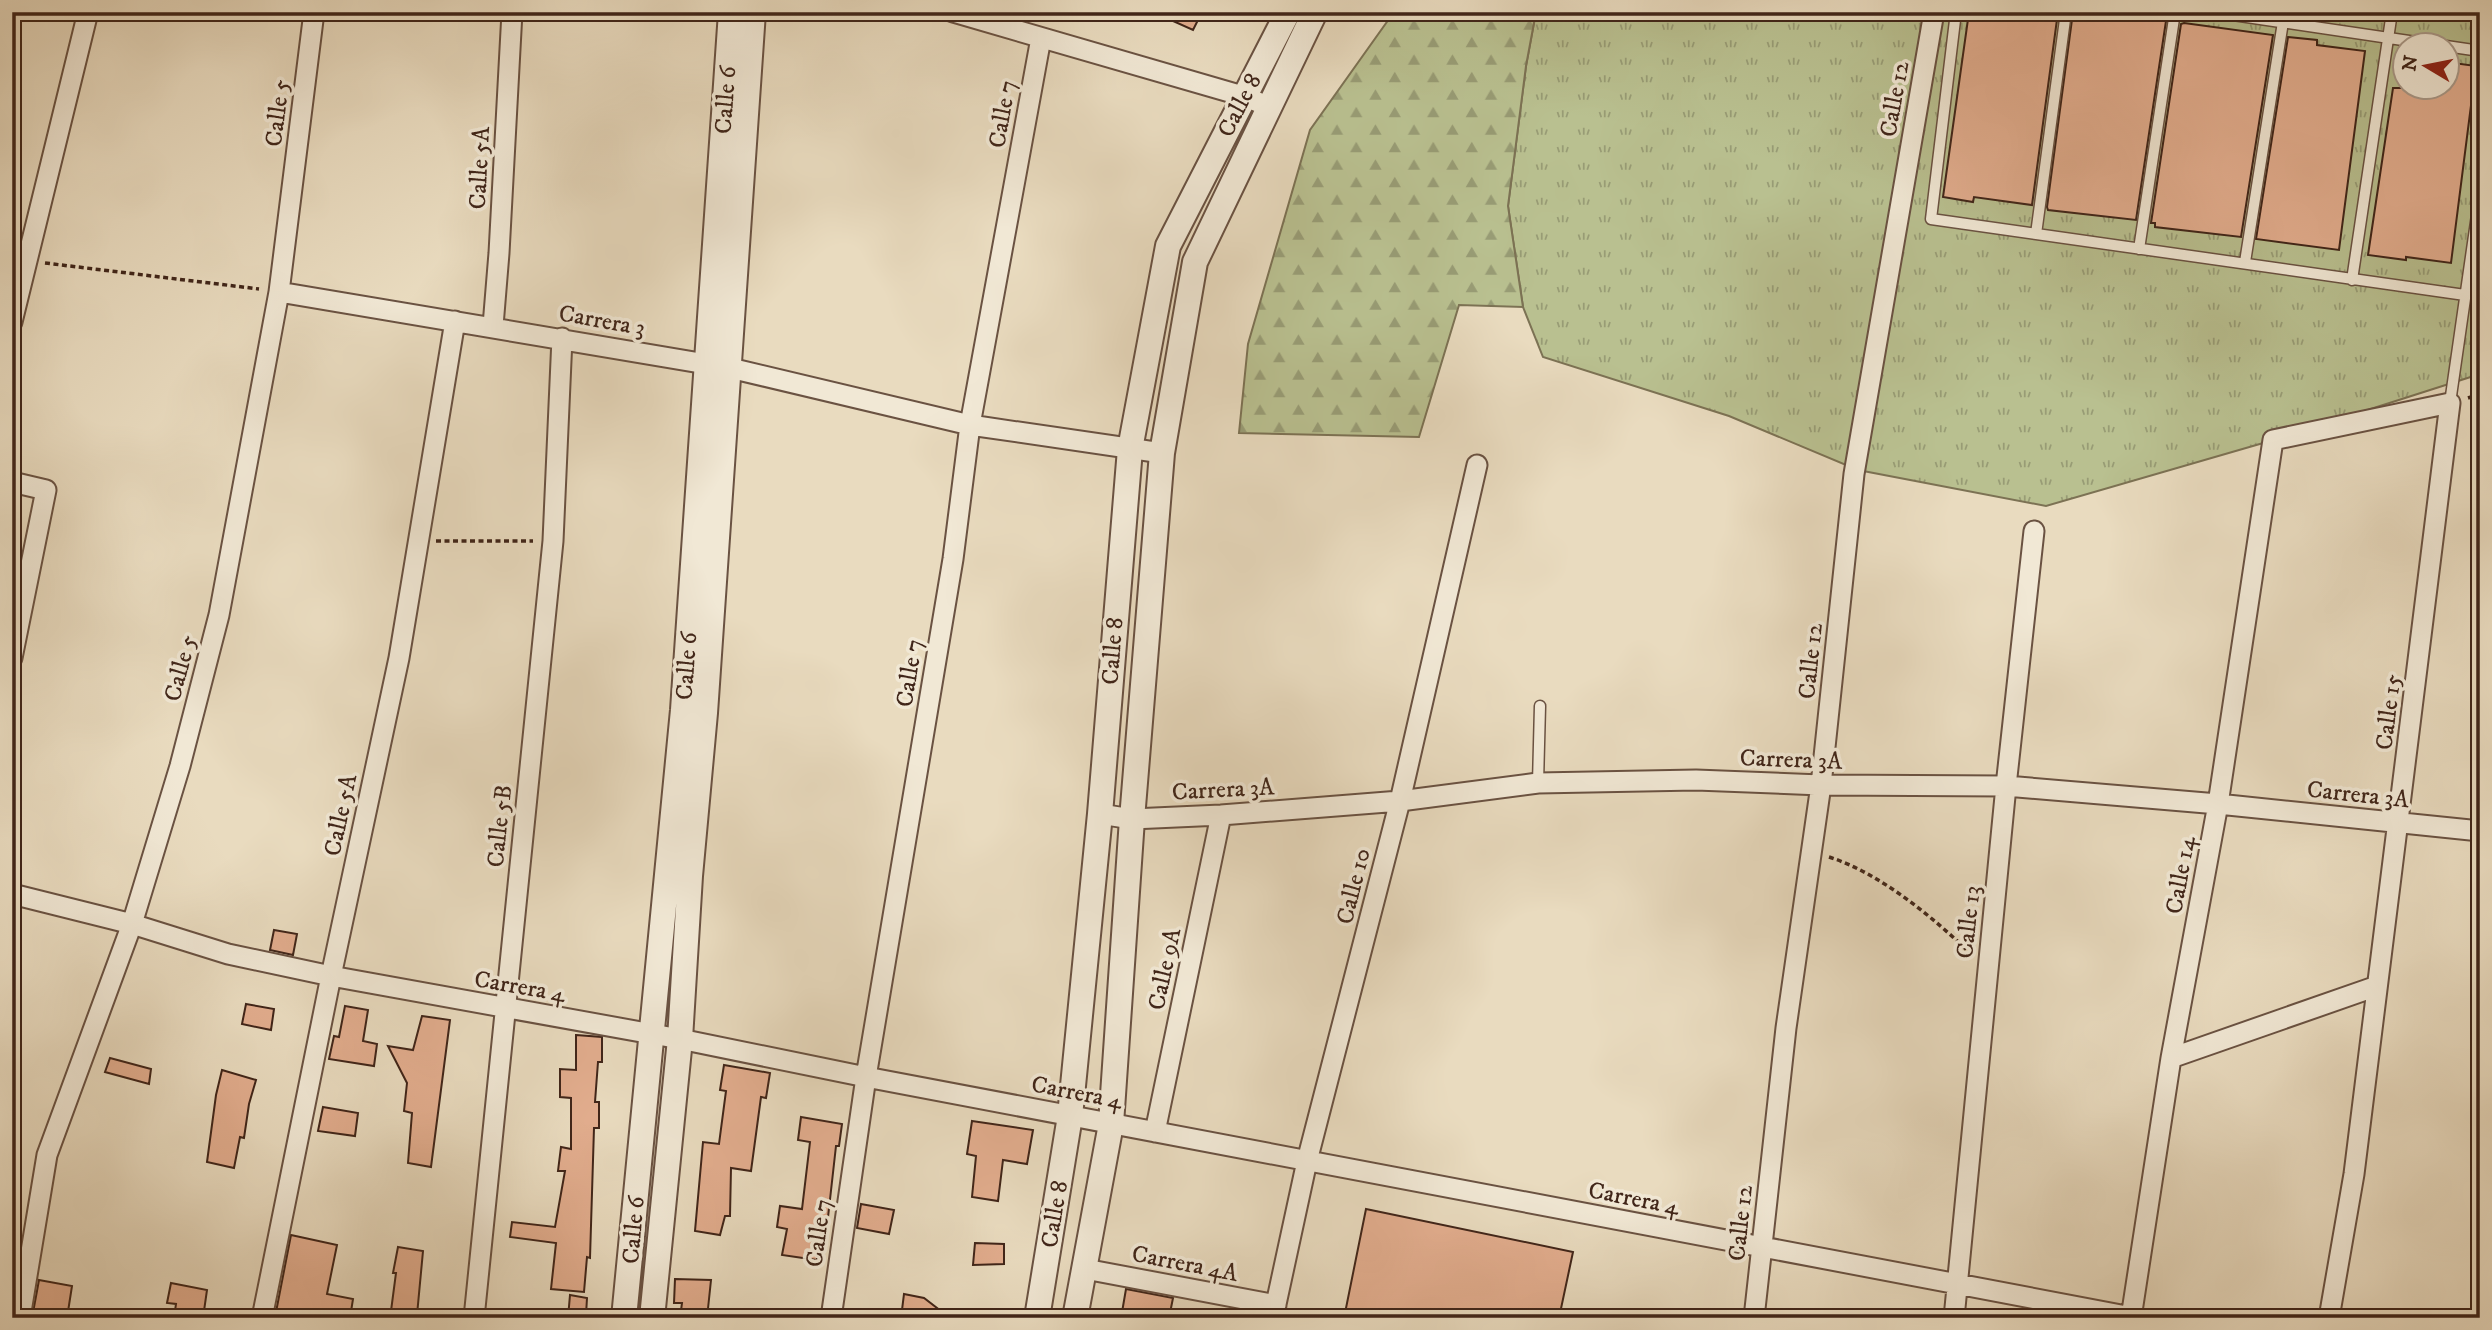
<svg xmlns="http://www.w3.org/2000/svg" width="2492" height="1330" viewBox="0 0 2492 1330" font-family="'IM FELL DW Pica',serif">
<defs>
<pattern id="grass-tufts" width="24" height="20" patternUnits="userSpaceOnUse" patternTransform="scale(1.75)"><rect width="24" height="20" fill="#b9c090"/><path d="M3 7l-1-3M5 7V3M7 7l1-3M15 17l-1-3M17 17v-4M19 17l1-3" fill="none" stroke="#989c75"/></pattern>
<pattern id="forest-firs" width="22" height="20" patternUnits="userSpaceOnUse" patternTransform="scale(1.75)"><rect width="22" height="20" fill="#b9c090"/><path d="M5 1l3.5 6h-7zM16 11l3.5 6h-7z" fill="#989c75"/></pattern>
</defs>
<rect width="100%" height="100%" fill="#e9dbbf"/>
<filter id="stains"><feTurbulence type="fractalNoise" baseFrequency=".00286" numOctaves="4"/><feColorMatrix values="0 0 0 0 .2 0 0 0 0 .09 0 0 0 0 .02 0 0 0 .5 -.17"/></filter>
<radialGradient id="worn" r=".72"><stop offset=".6" stop-color="#630" stop-opacity="0"/><stop offset="1" stop-color="#630" stop-opacity=".3"/></radialGradient>
<path fill="url(#grass-tufts)" stroke="#7c7254" stroke-width="2" fill-rule="evenodd" d="M1536 12H2480V374L2277 439 2046 506 1858 470 1729 416 1543 357 1523 307 1508 206 1526 66ZM2404 46H2446V88H2404Z"/>
<path fill="url(#forest-firs)" stroke="#7c7254" stroke-width="2" d="M1394 12H1536L1526 66 1508 206 1523 307 1459 305 1419 437 1239 433 1248 344 1310 130Z"/>
<path fill="#e2ad8e" stroke="#402519" stroke-width="2" d="M1153 12H1202L1193 30Z
M1969 12H2058L2032 205 1974 197 1973 202 1943 197Z
M2073 12H2106L2166 21 2136 220 2048 210 2047 207Z
M2184 23 2273 35 2241 237 2155 227V223H2151L2181 24Z
M2288 37 2317 40V45L2365 51 2339 250 2256 239Z
M2446 62 2476 66 2451 263 2406 257V260L2368 255 2393 88H2446Z
M274 930 297 934 293 955 270 950Z
M246 1004 274 1009 271 1030 242 1024Z
M345 1006 368 1010 363 1041 377 1044 374 1066 329 1059 334 1036 339 1037Z
M422 1016 450 1020 431 1167 408 1163 412 1113 404 1111 407 1083 388 1046 413 1050Z
M576 1035 602 1037V1062H598L595 1102H599V1128H594L590 1258 587 1257 584 1292 551 1289 556 1243 510 1237 512 1222 555 1227 565 1171H558L561 1147 571 1149V1098L560 1097V1069L576 1070Z
M110 1058 151 1069 149 1084 105 1072Z
M724 1065 770 1073 766 1098 761 1097 751 1171 731 1168 730 1216H725L720 1235 695 1231 703 1142 719 1144 726 1091 720 1090Z
M222 1070 256 1080 249 1104 244 1138 240 1137 234 1168 207 1162 216 1095Z
M323 1107 358 1113 355 1136 318 1131Z
M801 1117 842 1124 839 1146H836L826 1235 819 1234 817 1260 782 1255 787 1229 777 1227 780 1206 802 1209 810 1142 798 1140Z
M972 1121 1033 1130 1027 1164 1003 1160 998 1201 972 1197 976 1156 967 1154Z
M861 1204 894 1210 889 1234 857 1228Z
M1366 1209 1573 1252 1559 1318H1344Z
M291 1235 337 1245 327 1294 353 1299 350 1318H303L276 1312Z
M975 1243 1004 1244V1264L973 1265Z
M398 1247 423 1251 417 1315 391 1311 396 1273H393Z
M675 1279 711 1280 707 1318H680L682 1303H674Z
M39 1280 72 1286 67 1318H32Z
M171 1283 207 1290 203 1318H174L176 1304 167 1303Z
M1126 1289 1173 1298 1169 1318H1121Z
M904 1294 924 1298 950 1318H901Z
M570 1295 587 1298 586 1315H583V1318H568Z"/>
<g fill="none" stroke-linecap="round" stroke-linejoin="round">
<g stroke="#6a5242" stroke-width="13">
<path id="service" d="M1956 12 1931 219 2465 295
M2213 12 2443 46
M2446 46 2480 51
M2036 234 2066 12
M2139 249 2175 12
M2245 262 2283 22
M2352 280 2392 12
M2450 403 2480 194
M1538 783 1540 706"/>
</g>
<g stroke="#6a5242" stroke-width="23">
<path id="minor" d="M953 12 1243 96 1270 107
M279 292 730 368 970 425 1162 453
M12 322 88 12
M493 326 499 253 512 12
M12 482 46 490 12 658
M1100 814 1132 819 1221 815 1400 801 1538 783 1696 780 1821 785 2006 786 2218 804 2480 831
M12 894 132 924 228 954 331 976 680 1039 866 1077 2137 1318
M2171 1058 2377 986
M1155 1132 1221 815
M1085 1269 1276 1305
M20 1318 47 1155 132 924 180 766 219 615 279 292 314 12
M262 1318 331 976 399 658 455 321
M474 1318 553 541 562 338
M831 1318 866 1077 953 559 970 425 1041 38
M1273 1318 1307 1161 1400 801 1477 465
M1754 1318 1786 1028 1821 785 1854 474 1934 12
M1954 1318 2006 786 2034 531
M2131 1318 2171 1058 2218 804 2273 440 2450 403 2354 1174 2329 1318"/>
</g>
<g stroke="#6a5242" stroke-width="28">
<path id="tertiary" d="M624 1318 683 710 731 12
M652 1318 680 1039 690 876 705 713 753 12
M1037 1318 1070 1116 1100 814 1130 449 1168 246 1288 12
M1075 1318 1111 1124 1132 819 1162 453 1195 262 1315 12"/>
</g>
<path stroke="#402519" stroke-width="3.5" stroke-dasharray="5 3.5" stroke-linecap="butt" d="M45 263 259 289
M2468 398 2480 394
M436 541H533
M1829 857C1880 873 1934 918 1972 955"/>
<use href="#service" stroke="#f1e8d5" stroke-width="10"/>
<use href="#minor" stroke="#f1e8d5" stroke-width="19"/>
<use href="#tertiary" stroke="#f1e8d5" stroke-width="24"/>
</g>
<g text-anchor="middle" stroke-width="7" stroke-linejoin="round" paint-order="stroke">
<g font-size="24" fill="#402519" stroke="#f1e8d5">
<text transform="translate(1894 99) rotate(-80)" y="8">Calle 12</text>
<text transform="translate(725 100) rotate(-86)" y="8">Calle 6</text>
<text transform="translate(1239 105) rotate(-63)" y="8">Calle 8</text>
<text transform="translate(277 113) rotate(-83)" y="8">Calle 5</text>
<text transform="translate(1002 114) rotate(-80)" y="8">Calle 7</text>
<text transform="translate(479 168) rotate(-87)" y="8">Calle 5A</text>
<text transform="translate(602 320) rotate(10)" y="8">Carrera 3</text>
<text transform="translate(1112 651) rotate(-86)" y="8">Calle 8</text>
<text transform="translate(1810 661) rotate(-84)" y="8">Calle 12</text>
<text transform="translate(686 666) rotate(-86)" y="8">Calle 6</text>
<text transform="translate(180 668) rotate(-75)" y="8">Calle 5</text>
<text transform="translate(909 673) rotate(-81)" y="8">Calle 7</text>
<text transform="translate(2388 712) rotate(-83)" y="8">Calle 15</text>
<text transform="translate(1791 759) rotate(2)" y="8">Carrera 3A</text>
<text transform="translate(1223 789) rotate(-3)" y="8">Carrera 3A</text>
<text transform="translate(2358 794) rotate(6)" y="8">Carrera 3A</text>
<text transform="translate(340 815) rotate(-78)" y="8">Calle 5A</text>
<text transform="translate(499 826) rotate(-84)" y="8">Calle 5B</text>
<text transform="translate(2180 875) rotate(-80)" y="8">Calle 14</text>
<text transform="translate(1353 886) rotate(-76)" y="8">Calle 10</text>
<text transform="translate(1968 922) rotate(-84)" y="8">Calle 13</text>
<text transform="translate(1164 969) rotate(-78)" y="8">Calle 9A</text>
<text transform="translate(520 986) rotate(10)" y="8">Carrera 4</text>
<text transform="translate(1077 1092) rotate(11)" y="8">Carrera 4</text>
<text transform="translate(1634 1198) rotate(11)" y="8">Carrera 4</text>
<text transform="translate(1054 1214) rotate(-81)" y="8">Calle 8</text>
<text transform="translate(1740 1223) rotate(-84)" y="8">Calle 12</text>
<text transform="translate(633 1230) rotate(-85)" y="8">Calle 6</text>
<text transform="translate(818 1233) rotate(-82)" y="8">Calle 7</text>
<text transform="translate(1185 1263) rotate(11)" y="8">Carrera 4A</text>
</g>
</g>
<rect width="2492" height="1330" fill="none" stroke="#e9dbbf" stroke-width="42"/>
<rect x="14" y="14" width="2464" height="1302" fill="none" stroke="#402519" stroke-width="3.5"/>
<rect x="21" y="21" width="2450" height="1288" fill="none" stroke="#402519" stroke-width="2"/>
<g transform="translate(2426 66) rotate(280)"><circle r="33" fill="#f1e8d5" stroke="#aa9a8a" stroke-width="2"/>
<path d="M0-5L12 26L0 18L-12 26Z" fill="#8f2418"/>
<text y="-10" font-size="19" font-weight="bold" text-anchor="middle" fill="#402519">N</text>
</g>
<rect width="100%" height="100%" filter="url(#stains)"/>
<rect width="100%" height="100%" fill="url(#worn)"/>
</svg>
